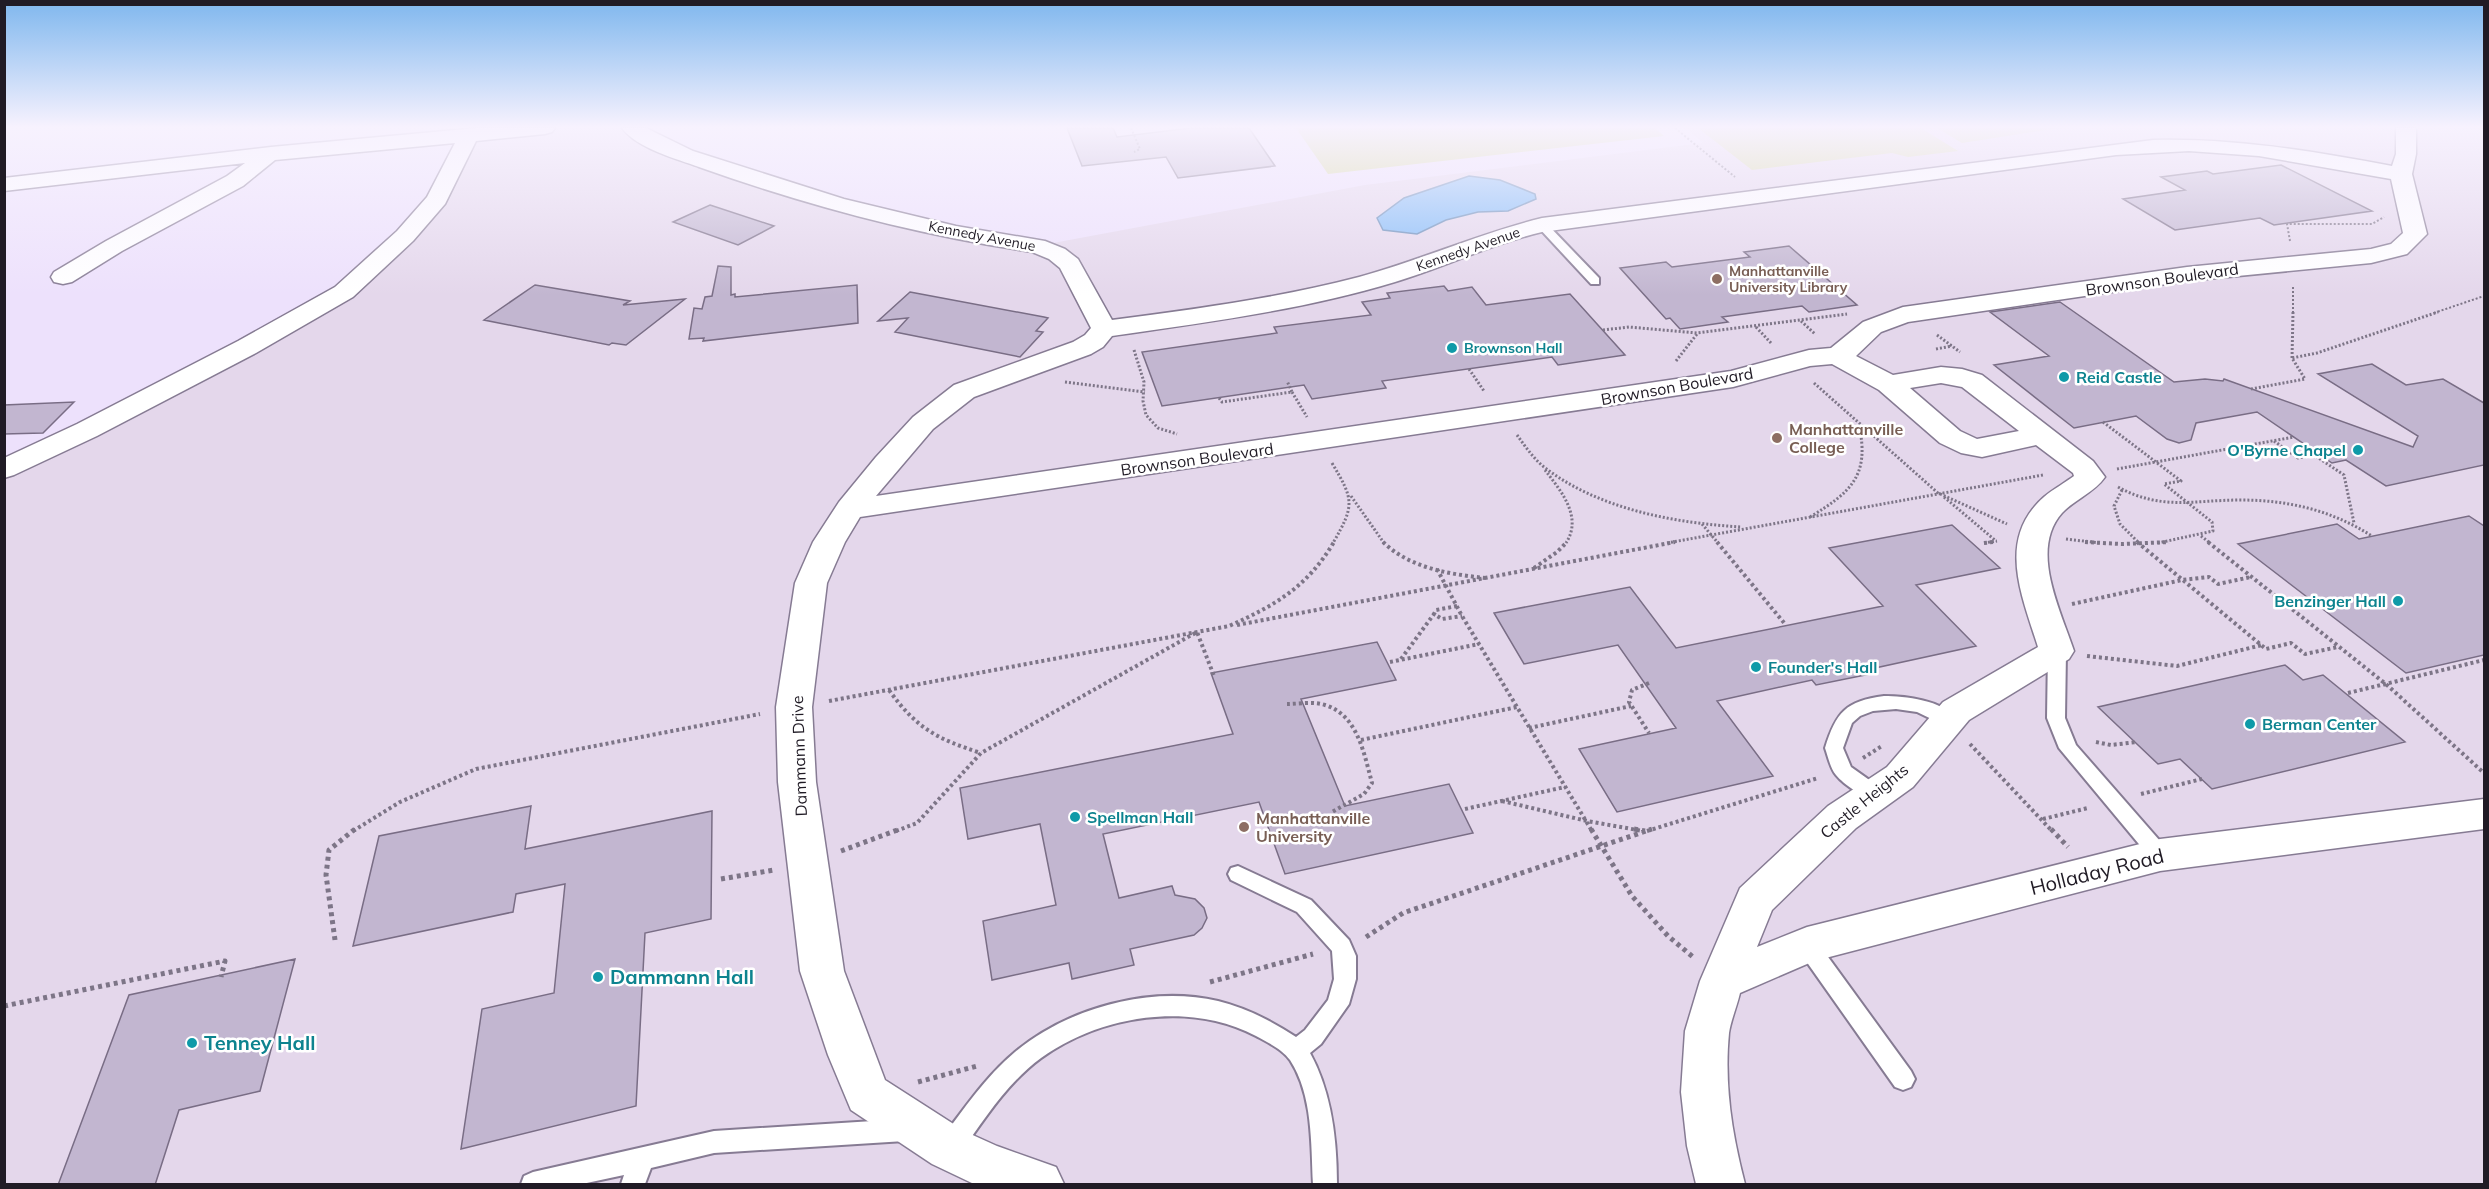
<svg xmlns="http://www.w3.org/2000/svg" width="2489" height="1189" viewBox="0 0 2489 1189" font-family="Mulish,sans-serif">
<rect width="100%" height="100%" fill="#ede1fc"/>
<path fill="#e4d7eb" d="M545 128H632L785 190 1037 246 1365 185 1703 143 1686 128H2484V1184H5V469L344 292 405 236 468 137Z"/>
<path fill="#d6d99c" d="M1296 128H1655L1664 136 1328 174Z
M1698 128H1921L1958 151 1908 157 1892 153 1752 170Z
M1937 128H2059L1962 143Z"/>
<path fill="#83bbf7" stroke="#658bb8" stroke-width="1.5" d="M1469 176 1500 180 1535 194 1536 199 1508 211 1478 212 1446 220 1417 234 1383 230 1377 218 1404 198Z"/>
<path fill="#c2b6d0" stroke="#796d85" stroke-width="1.5" d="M1067 128H1113L1117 137 1191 128H1249L1275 166 1178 178 1166 157 1082 166Z
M2281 165 2372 211 2274 225 2260 218 2175 230 2123 199 2185 190 2161 177 2207 171 2213 174Z
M710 205 774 226 738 245 673 222Z
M1789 246 1857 305 1809 312 1802 306 1722 317 1728 322 1680 329 1670 318 1666 319 1620 268 1666 262 1672 267 1750 257 1744 252Z
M718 266 731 267V295L735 294V297L857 285 858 323 703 341 704 338 689 339 694 308 702 309 705 297 712 296Z
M535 285 630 301 623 305 685 299 626 345 612 343 609 345 484 320Z
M1444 286 1448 291 1472 287 1486 305 1570 294 1625 355 1558 365 1552 357 1382 381 1386 388 1312 399 1304 385 1162 406 1142 352 1277 333 1274 327 1371 315 1362 302 1390 298 1387 293Z
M910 292 1044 317 1048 318 1036 331 1043 332 1020 357 895 332 908 318 878 321Z
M2060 302 2174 382 2205 379 2223 381 2224 379 2413 447 2418 436 2318 374 2372 364 2406 385 2443 379 2484 403V465L2386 486 2346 460 2332 463 2257 412 2196 423 2191 440 2179 443 2167 439 2136 416 2074 428 1994 365 2049 356 1990 312Z
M74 402 43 433 4 434V405Z
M2469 516 2484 526V655L2406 673 2238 544 2337 524 2359 539Z
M1952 525 2000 568 1916 585 1976 646 1866 670 1870 674 1816 685 1812 680 1717 701 1773 776 1617 812 1579 749 1676 728 1618 645 1524 664 1494 613 1630 587 1676 648 1883 606 1829 548Z
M1377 642 1396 680 1301 699 1345 806 1449 784 1473 833 1285 874 1259 802 1103 834 1119 898 1172 886 1175 895 1195 899 1204 908 1207 918 1202 928 1194 935 1130 949 1134 965 1072 979 1069 963 992 980 983 921 1056 905 1040 824 968 839 960 788 1233 734 1211 673Z
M2285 665 2303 680 2323 675 2405 742 2212 789 2180 759 2158 764 2098 707Z
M531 806 525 849 712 811 711 919 645 933 636 1106 461 1149 482 1009 554 993 565 884 516 894 513 912 353 946 379 836Z
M295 959 260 1091 179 1110 155 1185H58L129 995Z"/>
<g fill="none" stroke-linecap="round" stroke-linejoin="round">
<g stroke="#867b93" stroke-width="4">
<path id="service" d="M1542 222 1546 223 1599 278V284H1591L1538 227V223Z
M2057 645 2063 647 2066 651 2065 718 2076 745 2167 849 2170 855 2167 861 2160 863 2153 861 2059 748 2047 718 2048 651 2051 647Z
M1884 696C1904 696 1944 700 1955 719L1952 724 1946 726 1917 712 1896 709 1873 711 1860 716 1852 723 1843 748 1851 767 1882 789 1885 794 1882 799C1870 803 1844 785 1836 775 1830 768 1828 756 1825 748 1836 712 1846 701 1884 696Z
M1238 866 1311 900 1349 940 1356 956V979L1349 1004 1321 1044 1310 1053C1332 1093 1337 1140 1337 1184H1313C1311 1144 1313 1095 1290 1060 1282 1049 1267 1042 1256 1036 1190 1001 1101 1015 1041 1058 1007 1083 983 1121 959 1155L950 1159 941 1155 938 1147 941 1139C964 1109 986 1076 1015 1052 1068 1008 1150 985 1218 1001 1246 1008 1272 1021 1296 1037L1305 1030 1328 1000 1334 979 1332 951 1297 912 1231 880 1228 874 1231 868Z
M1807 936 1815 939 1911 1071 1915 1079 1911 1087 1903 1090 1895 1087 1799 951 1796 945 1799 939Z
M905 1119 913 1122 917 1130 913 1138 905 1141 714 1153 651 1168 645 1184H621L624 1175 582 1184H521L524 1176 533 1172 714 1131Z"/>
</g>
<g stroke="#867b93" stroke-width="3">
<path id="minor" d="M477 128H555L552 132 545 134 476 141 445 204 413 241 353 297 256 353 97 436 14 475 4 478V458L77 424 238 341 335 287 397 231 427 197 455 143 275 160 243 186 122 251 72 282 63 284 54 282 51 277 54 272 106 241 227 176 245 163 4 191V178L271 147Z
M622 128H646L693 151 844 199 956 226 1045 241 1065 249 1078 259 1112 320C1195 309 1279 298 1359 277 1421 260 1480 233 1542 218L2153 140C2234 138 2313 151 2392 166L2396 154V128H2416V154L2412 174 2427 234 2407 254 2371 263 2187 281 1908 322 1881 332 1856 356 1893 375 1941 367 1962 369 1982 375 2093 461 2105 477C2094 493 2075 499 2062 513 2029 550 2061 611 2074 651L2069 659 1969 720 1913 787 1856 828 1772 910 1757 947 1807 927 2160 839 2484 799V829L2160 871 1814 961 1740 993C1737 1006 1731 1020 1729 1033 1724 1085 1732 1134 1745 1184H1696L1687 1146 1681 1092 1685 1031 1700 981 1740 888 1828 806 1887 767 1943 702 2038 647C2022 596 1996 539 2044 497 2053 489 2065 483 2074 476L2073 473 2036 445 1982 457 1961 453 1940 443 1879 390 1832 364 1810 366 1733 387 860 517 845 542 827 583 812 707 816 782 844 971 885 1080 966 1132 997 1146 1056 1167 1064 1184H974L932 1164 851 1110 828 1055 800 971 778 782 776 707 795 583 813 542 839 502 876 457 913 417 954 385 1073 342 1085 335 1091 328 1060 268 1049 259 1032 252C918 235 808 206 699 167 677 159 636 148 622 128ZM2189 151 2259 156 2391 179 2403 233 2391 244 2371 249 2187 267 1903 307 1863 322 1831 348 1809 350 1731 371 876 496 933 429 974 397 1091 354 1103 347 1112 336C1207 322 1303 310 1395 282 1445 267 1491 244 1542 232L2116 155ZM1941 383 1962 387 2019 431 1977 439 1960 431 1910 388Z"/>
</g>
<path stroke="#7d7587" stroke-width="2" stroke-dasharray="2 2" stroke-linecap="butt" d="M1131 128 1140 149 1134 152
M1675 128 1735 177
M2290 241 2287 224H2372L2384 217
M2293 313V287
M2434 313 2484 296"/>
<path stroke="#7d7587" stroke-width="3" stroke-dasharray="2 2" stroke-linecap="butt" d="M1801 321 1815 334
M1756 327 1771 343
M1603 330 1629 327 1697 333 1847 314
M1937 335 1960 352
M1936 349 1952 346
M1134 350 1144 382 1143 401 1146 415 1158 428 1177 434
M2292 358 2293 312
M1676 361 1697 334
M1469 369 1484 391
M1065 382 1145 392
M1814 383 1938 493 2007 524
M2251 389 2305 379 2292 358 2317 353 2438 312
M1292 392 1307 417
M1219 398 1222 402 1292 392 1287 381
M2103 422 2181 481 2164 484 2212 522 2213 531 2158 543
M1517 435C1525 446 1533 458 1544 467 1598 509 1674 523 1741 527
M2274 441 2298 458 2314 455 2344 475 2354 523
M1332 463C1354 500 1355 505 1333 543
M2117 469 2294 437
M1545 470C1561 491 1583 517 1566 543
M2118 487C2162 511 2194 500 2240 500 2288 500 2331 510 2372 536
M2122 490 2114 506 2120 524 2139 543
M1351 496 1384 543
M1944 497 1996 541
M1810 517C1851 492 1870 476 1859 425
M1702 524 1718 543
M2201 536 2210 543
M2066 539 2100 543
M1667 543 2043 475
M1984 543 1997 541"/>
<path stroke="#7d7587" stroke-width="4" stroke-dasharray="3 3" stroke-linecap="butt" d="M1383 542C1410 568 1448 574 1485 578
M1717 542 1785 624
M2085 542 2121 544 2169 542
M2137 542 2266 649 2291 643 2305 654 2338 647
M2208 542 2387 685 2484 773
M1984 543 1993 542
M1534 568 1557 552 1567 542
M1437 569 1462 616 1592 831
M2072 604 2182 580 2209 577 2218 584 2251 577
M1457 606 1436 610 1434 614 1442 619 1462 616
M1237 625 1675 542
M2087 656 2177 666 2262 645
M1401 659 1434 614
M1390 662 1479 644
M1649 683 1632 690 1629 702 1649 733
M889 690C916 728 937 739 981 753
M2348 693 2484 660
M829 701 1229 626C1276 605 1307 587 1334 542
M1287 704C1299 704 1313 701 1325 705 1358 715 1364 754 1372 783L1364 794 1332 812
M1529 728 1631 706
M1361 740 1517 707
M2096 742 2111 745 2137 742
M1970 744 2052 831
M1863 758 1882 746
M2141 794 2202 779
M1502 801 1587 821 1643 831
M1465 809 1565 787
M2043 819 2088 808
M353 831 400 802 476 769 760 714
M896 831 917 823 981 753 1197 632 1214 676
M1647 831 1818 778"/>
<path stroke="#7d7587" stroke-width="5" stroke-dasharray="4 4" stroke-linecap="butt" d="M1591 829 1632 896 1668 936 1693 957
M1634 829 1645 831
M2051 829 2068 847
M841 851 900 829
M721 879 774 870
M1366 937 1403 913 1652 829
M335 940 326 875 329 850 355 829
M1210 982 1313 954
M4 1006 225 961 221 977
M918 1082 977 1066"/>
<use href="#service" fill="#fff" fill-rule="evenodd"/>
<use href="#minor" fill="#fff" fill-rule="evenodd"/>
</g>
<linearGradient id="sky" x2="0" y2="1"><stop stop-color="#7fb7ee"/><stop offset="0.43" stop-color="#f7f2fe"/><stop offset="1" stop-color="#f7f2fe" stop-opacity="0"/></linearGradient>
<rect width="2489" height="295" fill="url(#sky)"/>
<g fill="#8d6e63" stroke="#fff" stroke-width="2">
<circle cx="1717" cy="279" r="6"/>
<circle cx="1777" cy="438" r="6"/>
<circle cx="1244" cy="827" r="6"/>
</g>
<g fill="#0f9aa8" stroke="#fff" stroke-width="2">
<circle cx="1452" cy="348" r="6"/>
<circle cx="2064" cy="377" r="6"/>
<circle cx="2358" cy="450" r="6"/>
<circle cx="2398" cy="601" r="6"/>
<circle cx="1756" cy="667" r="6"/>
<circle cx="2250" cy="724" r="6"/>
<circle cx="1075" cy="817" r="6"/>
<circle cx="598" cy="977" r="6"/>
<circle cx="192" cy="1043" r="6"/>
</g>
<g text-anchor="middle" stroke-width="5" stroke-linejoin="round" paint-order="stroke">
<g font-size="14" fill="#201b25" stroke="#fff">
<text transform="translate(982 236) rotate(11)" y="5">Kennedy Avenue</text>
<text transform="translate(1468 249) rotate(-19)" y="5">Kennedy Avenue</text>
</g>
<g font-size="14" font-weight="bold" fill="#785e54" stroke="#fff" text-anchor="start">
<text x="1729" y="276">Manhattanville<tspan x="1729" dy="16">University Library</tspan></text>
</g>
<g font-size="14" font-weight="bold" fill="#0d838f" stroke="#fff" text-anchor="start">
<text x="1464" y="353">Brownson Hall</text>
</g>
<g font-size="16" fill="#201b25" stroke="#fff">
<text transform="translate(2162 279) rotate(-8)" y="6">Brownson Boulevard</text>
<text transform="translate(1677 386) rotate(-10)" y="6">Brownson Boulevard</text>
<text transform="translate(1197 459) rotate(-8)" y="6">Brownson Boulevard</text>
<text transform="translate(799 756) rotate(-92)" y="6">Dammann Drive</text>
<text transform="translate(1864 801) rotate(-39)" y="6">Castle Heights</text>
</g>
<g font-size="16" font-weight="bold" fill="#0d838f" stroke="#fff" text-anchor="start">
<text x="2076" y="383">Reid Castle</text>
<text x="2346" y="456" text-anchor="end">O'Byrne Chapel</text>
<text x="2386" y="607" text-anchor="end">Benzinger Hall</text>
<text x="1768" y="673">Founder's Hall</text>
<text x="2262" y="730">Berman Center</text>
<text x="1087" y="823">Spellman Hall</text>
</g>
<g font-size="16" font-weight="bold" fill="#785e54" stroke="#fff" text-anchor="start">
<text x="1789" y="435">Manhattanville<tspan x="1789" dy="18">College</tspan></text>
<text x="1256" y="824">Manhattanville<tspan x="1256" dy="18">University</tspan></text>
</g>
<g font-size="20" fill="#201b25" stroke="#fff">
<text transform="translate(2097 872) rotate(-14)" y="7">Holladay Road</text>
</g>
<g font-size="20" font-weight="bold" fill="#0d838f" stroke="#fff" text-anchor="start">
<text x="610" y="984">Dammann Hall</text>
<text x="204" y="1050">Tenney Hall</text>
</g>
</g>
<rect width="2489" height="1189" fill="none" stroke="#201b25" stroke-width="12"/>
</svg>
